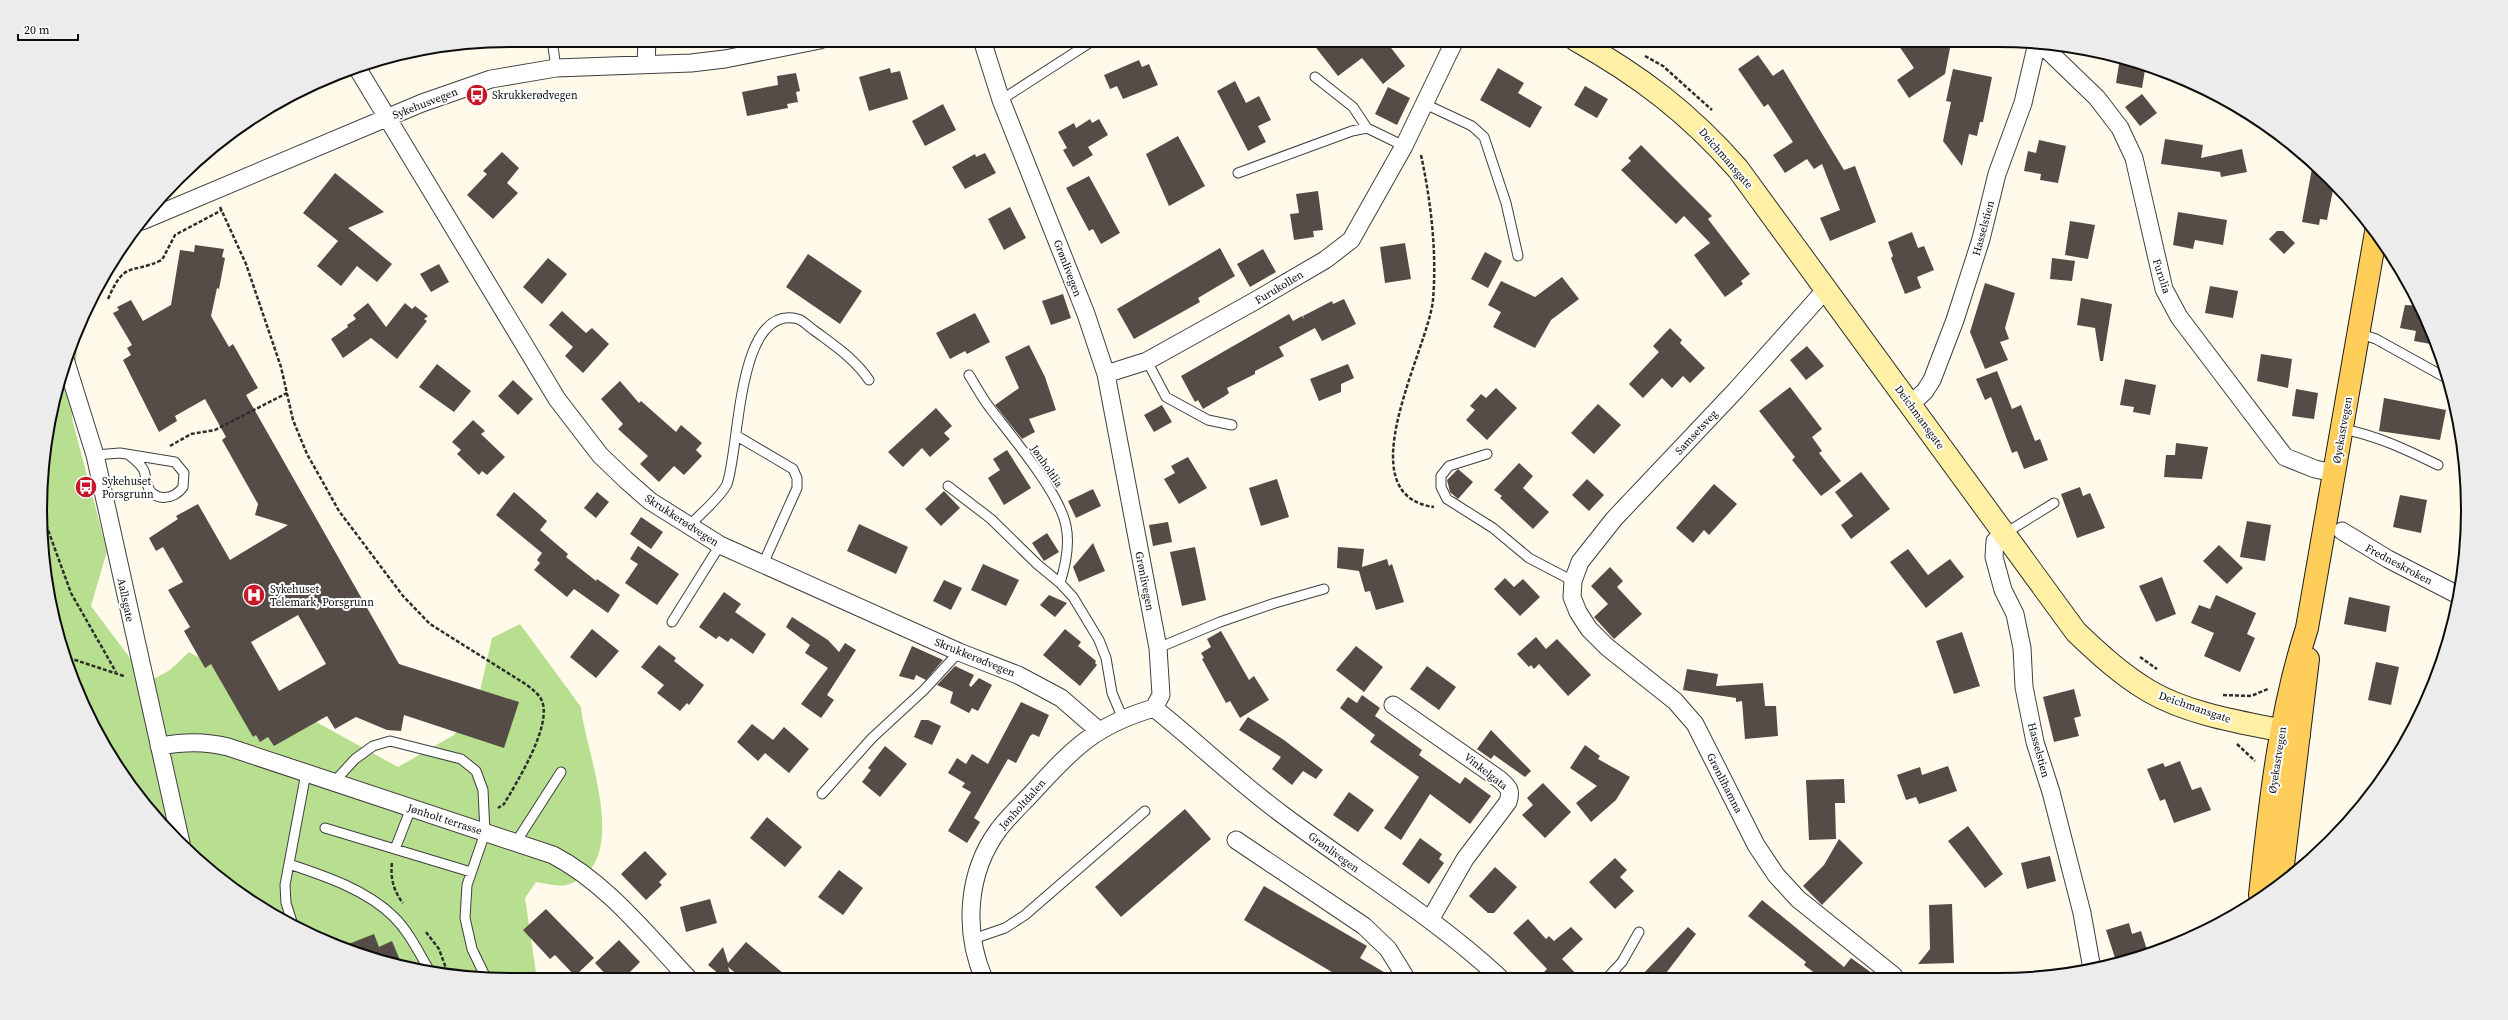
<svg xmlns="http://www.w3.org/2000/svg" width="2508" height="1020" viewBox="0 0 2508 1020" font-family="'Source Serif 4',serif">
<rect width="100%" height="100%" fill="#fffaea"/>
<path fill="#b7df8f" d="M75 337 77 349 72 419 107 551 91 606 148 682 170 670 189 652 398 767 454 735 477 704 492 638 520 624 581 707C585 752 635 866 566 885 558 887 544 883 536 882L525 898 537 980 448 976 359 955 275 917 224 883 156 820 103 745 65 661 49 601 40 510 44 448 65 359Z"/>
<path fill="#554c47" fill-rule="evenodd" d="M1310 40H1385L1405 66 1383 84 1362 58 1338 76Z
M1909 40H1948L1947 47 1950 48 1945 74 1909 98 1897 80 1914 68 1899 46Z
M1758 55 1773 76 1783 69 1844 170 1855 166 1876 222 1830 241 1820 218 1840 210 1822 164 1814 169 1807 159 1785 173 1773 155 1793 142 1768 104 1764 107 1738 69Z
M2120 58 2146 64 2142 88 2116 83Z
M1139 60 1142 67 1149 64 1158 85 1123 99 1117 86 1110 89 1104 75Z
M890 68 891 73 900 71 908 99 869 111 859 77Z
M1498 68 1524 83 1518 93 1542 107 1530 128 1480 100Z
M1953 69 1992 77 1983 122H1980L1977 136 1969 134 1962 166 1943 141 1951 102 1946 101Z
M796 73 800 91 796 92 798 102 787 104 788 108 747 116 742 92 778 85 777 76Z
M1235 81 1246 103 1259 96 1271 120 1258 126 1266 142 1248 151 1217 91Z
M1585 86 1608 99 1597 118 1574 105Z
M1388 87 1410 98 1397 125 1375 114Z
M2142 94 2157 113 2140 126 2125 107Z
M943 104 956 130 925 146 912 121Z
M1090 119 1092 123 1099 119 1108 135 1088 147 1093 155 1073 167 1063 150 1067 148 1058 132 1074 123 1076 128Z
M1178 136 1205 186 1169 206 1146 154Z
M2165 139 2203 145 2201 158 2242 149 2247 172 2221 177 2220 172 2161 164Z
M2039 140 2066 146 2058 183 2040 180 2041 174 2024 171 2028 151 2036 153Z
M1641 145 1712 216 1708 219 1750 274 1741 281 1743 284 1725 297 1694 255 1710 243 1684 216 1676 224 1621 170 1631 161 1628 158Z
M502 152 519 168 507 183 518 193 493 219 467 195 487 174 483 171Z
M985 153 996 173 965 189 952 167 975 154 976 157Z
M2313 163 2334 185 2327 220 2320 219 2319 225 2302 222Z
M335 173 384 212 348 228 392 264 377 282 357 266 341 286 317 266 338 241 303 213Z
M1089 176 1120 233 1101 244 1093 229 1089 231 1066 188Z
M1318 191 1323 230 1313 231 1314 237 1294 240 1290 214 1299 213 1296 194Z
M1010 207 1026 238 1004 250 988 219Z
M2178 212 2227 220 2223 245 2195 240 2193 249 2173 245Z
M2070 221 2095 225 2088 259 2065 255Z
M2277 231H2283L2295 243 2284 254 2269 239Z
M1912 232 1918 248 1924 246 1934 270 1917 277 1921 288 1905 294 1891 258 1893 256 1888 242Z
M1405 243 1411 279 1385 283 1380 247Z
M195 245 224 249 222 257 225 258 219 289 217 288 211 316 229 347 233 344 258 388 246 395 399 664 519 702 504 748 404 715 401 731 387 730 356 717 335 729 327 716 274 746 268 737 260 742 256 735 253 737 211 664 205 668 184 631 190 627 168 590 183 582 163 547 156 551 149 538 178 519 176 516 198 504 230 560 288 525 255 515 258 504 222 440 226 437 205 399 175 416 177 421 159 432 123 360 131 355 127 348 132 345 113 313 119 310 117 307 131 300 143 321 171 305 180 250 194 252ZM298 615 326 664 279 691 251 642Z
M1220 248 1235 276 1198 298 1200 302 1134 339 1117 309Z
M1263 249 1276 272 1250 287 1237 264Z
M1485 252 1502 261 1488 288 1471 279Z
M808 254 862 291 840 324 786 287Z
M548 258 567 274 542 304 523 287Z
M2052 258 2075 261 2072 281 2050 279Z
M439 264 449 282 431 292 420 274Z
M1562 277 1579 299 1551 320 1535 348 1493 327 1501 312 1488 305 1501 281 1535 297Z
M1985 283 2015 293 2005 328 2009 339 2000 342 2008 360 1985 369 1970 332Z
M2210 286 2238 291 2233 318 2205 313Z
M1063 294 1071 318 1051 325 1042 301Z
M2081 298 2112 304 2103 361H2100L2095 328 2077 325Z
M1344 299 1356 324 1322 341 1315 328 1279 347 1284 356 1255 371V374L1227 388 1229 393 1225 396 1203 409 1198 400 1195 402 1181 376 1289 314 1293 321 1302 316 1304 319 1303 316 1332 301 1333 304Z
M368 303 386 327 405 303 412 309 415 306 428 316 424 319 427 321 397 359 371 338 343 358 331 339 348 327 347 325 356 319 353 315Z
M2405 305 2421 306 2436 345 2414 341 2416 331 2400 328Z
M562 311 586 333 592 328 609 344 583 373 565 356 573 347 549 325Z
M975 313 990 342 967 354 965 351 950 359 936 333Z
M1670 328 1682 340 1680 343 1705 368 1690 383 1683 376 1672 388 1662 378 1643 398 1629 384 1659 352 1653 346Z
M1029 345 1045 377 1056 410 1029 419 1035 432 1022 439 995 405 1019 388 1005 357Z
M1807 346 1824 366 1806 380 1790 360Z
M2261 354 2292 359 2288 388 2257 381Z
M437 364 471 391 454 412 419 387Z
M1348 364 1354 378 1341 384V392L1319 401 1310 379Z
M1997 371 2012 409 2021 405 2035 441 2040 439 2048 460 2024 469 2017 451 2012 453 1991 397 1985 400 1976 379Z
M2125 379 2156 385 2150 415 2133 412 2134 407 2120 405Z
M513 380 533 399 518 415 498 396Z
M620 381 639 403 641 401 676 432 681 425 702 443 696 450 702 456 684 475 674 466 659 482 640 464 648 456 618 429 623 424 601 399Z
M1790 387 1822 429 1812 437 1822 451 1819 453 1841 481 1821 496 1792 460 1795 457 1759 411Z
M1496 388 1517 408 1487 440 1466 420 1475 410 1470 406 1481 394 1486 398Z
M2296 389 2318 393 2314 419 2292 416Z
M2384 398 2446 410 2440 440 2379 431Z
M1598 404 1621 425 1594 454 1571 433Z
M1162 405 1172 422 1154 432 1144 415Z
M936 408 952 426 944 433 950 439 930 457 922 448 903 467 888 452Z
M473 420 485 431 481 434 505 457 487 475 482 471 479 475 457 454 461 450 452 442Z
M2176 443 2208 447 2202 479 2164 477 2166 455H2175Z
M1007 450 1031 488 1004 505 988 478 1000 470 993 459Z
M1188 457 1207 488 1179 504 1164 479 1175 473 1171 466Z
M1519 463 1533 476 1523 488 1549 512 1533 529 1500 498 1502 496 1494 490Z
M1458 469 1473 482 1458 499 1450 492 1447 480Z
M1861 472 1890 509 1851 539 1841 525 1853 516 1835 492Z
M1277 479 1289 517 1261 526 1249 488Z
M1587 479 1604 495 1589 511 1572 495Z
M1714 484 1737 504 1709 535 1704 530 1693 543 1676 528Z
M2080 487 2083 496 2090 493 2105 528 2077 538 2061 494Z
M1093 489 1101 506 1076 518 1068 501Z
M944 491 960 508 941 526 925 509Z
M514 492 547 521 540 530 568 554 566 557 596 581 597 579 620 595 608 613 574 589 567 597 534 570 540 563 537 560 542 553 496 515Z
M597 492 609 502 596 518 584 508Z
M2400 495 2427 500 2421 533 2393 527Z
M641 517 663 532 651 549 630 534Z
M2247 521 2271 525 2265 561 2240 557Z
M1168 522 1172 542 1153 546 1149 525Z
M859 524 908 547 896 574 847 551Z
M1047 533 1059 552 1044 561 1032 543Z
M1093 543 1105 571 1079 582 1073 567Z
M2219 545 2243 568 2227 584 2203 561Z
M638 546 679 574 657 605 625 583 638 564 630 559Z
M1195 547 1206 600 1182 606 1170 552Z
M1338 547 1364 549 1362 567 1387 559 1389 566 1392 564 1404 602 1376 610 1370 591 1365 592 1359 571 1337 568Z
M1908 549 1928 575 1950 559 1964 577 1926 608 1890 562Z
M983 564 1019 580 1006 606 971 590Z
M1610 567 1623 581 1617 587 1642 614 1614 639 1594 617 1608 604 1591 586Z
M2162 577 2176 614 2156 622 2139 586Z
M1505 578 1514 587 1523 579 1540 597 1520 616 1494 589Z
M944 580 962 588 951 610 933 601Z
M724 592 741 604 735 612 766 634 753 654 731 638 728 642 719 636 716 639 699 627Z
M1049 595 1067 603 1055 617 1040 605Z
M2216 595 2256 613 2247 634 2255 638 2240 672 2204 656 2214 633 2191 623 2199 605 2210 609Z
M2349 597 2390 606 2386 632 2344 624Z
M792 617 828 640 839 652 845 643 856 650 827 695 834 700 821 718 801 704 828 668 805 653 810 645 786 627Z
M592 629 619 651 596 678 570 657Z
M1065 629 1081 642 1078 646 1096 661 1095 663 1097 665 1080 686 1043 655Z
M1221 631 1249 680 1254 676 1269 700 1240 718 1230 701 1226 703 1202 659 1204 658 1201 653 1211 647 1207 639Z
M1962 632 1980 686 1954 694 1936 641Z
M1536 637 1546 649 1557 639 1591 675 1568 696 1539 664 1534 669 1531 665 1529 667 1517 654Z
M659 645 676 658 674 661 704 685 689 705 687 703 680 711 657 693 664 685 641 667Z
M912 646 943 660 926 680 916 675 914 680 899 676Z
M1356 646 1383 667 1364 692 1336 670Z
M2376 662 2399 667 2391 705 2368 700Z
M955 666 974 675 969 685 971 687 979 678 992 685 978 711 972 708 969 713 950 703 953 692 937 685Z
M1427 666 1456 687 1439 710 1410 689Z
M1687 669 1718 674 1716 686 1763 683 1765 706H1776L1778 736 1745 739 1742 701 1736 702V698L1683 690Z
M2074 689 2081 716 2074 718 2079 736 2054 742 2043 697Z
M1362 695 1380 708 1375 716 1422 750 1419 755 1460 784 1465 777 1491 796 1470 824 1430 794 1401 840 1384 828 1419 777 1370 742 1375 735 1340 708 1348 697 1357 703Z
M1021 702 1049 715 1039 737 1033 734 1030 736 1016 763 1008 759 974 818 980 822 967 843 948 831 971 792 962 787 965 783 948 773 957 758 966 764 972 754 988 764Z
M1248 717 1284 740 1323 770 1316 779 1303 771 1292 785 1272 769 1281 757 1239 730Z
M921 720H928L941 726 932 745 914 737Z
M752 724 773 740 784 727 809 749 789 773 765 753 758 761 737 742Z
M1491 730 1531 771 1525 777 1494 755 1491 759 1477 749Z
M1585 745 1600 756 1598 759 1630 777 1616 800 1591 822 1576 803 1597 786 1570 768Z
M885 746 907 764 880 797 862 782 871 770 868 768Z
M2180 761 2192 790 2201 787 2211 810 2174 823 2165 799 2160 801 2147 769 2163 763 2165 767Z
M1948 766 1957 791 1919 804 1916 797 1906 800 1897 775 1920 767 1922 775Z
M1844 779 1845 803H1835L1836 839 1809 840 1806 780Z
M1543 783 1571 812 1545 838 1522 815 1533 805 1527 798Z
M1349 792 1374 810 1358 832 1333 815Z
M1185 809 1211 839 1121 917 1095 887Z
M767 817 802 847 785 867 750 838Z
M1968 826 2003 874 1985 888 1948 841Z
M1420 838 1442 854 1439 859 1444 863 1429 884 1402 864Z
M1839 839 1863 863 1822 905 1803 886 1824 865Z
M645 851 667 874 659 882 662 885 646 900 621 874Z
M2050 856 2056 881 2027 889 2021 863Z
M1615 858 1627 870 1620 877 1634 891 1615 909 1589 882Z
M1495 867 1517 887 1494 913H1488L1469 896Z
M839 870 863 888 843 915 818 897Z
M1264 886 1367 946 1360 958 1394 978H1342L1244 920Z
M710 899 717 923 686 932 680 907Z
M1762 900 1844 967 1851 958 1876 976 1820 977 1804 965 1806 962 1748 916Z
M1952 904 1954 963 1918 964 1930 949 1929 905Z
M546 909 594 958 575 976 555 955 550 959 523 930Z
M1528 919 1546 939 1549 936 1554 941 1571 927 1583 939 1562 959 1579 977H1539L1547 969 1513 933Z
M2129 923 2132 934 2141 931 2148 953 2117 964 2106 930Z
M1688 927 1696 934 1663 977H1640Z
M374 934 379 947 392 941 402 965 359 955 341 947Z
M619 940 640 962 622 980H611L595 963Z
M746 942 790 979H743L728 967 732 979H725L708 965 723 947 728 963Z"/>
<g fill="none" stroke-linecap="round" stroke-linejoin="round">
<g stroke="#3f3f3f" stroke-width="11">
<path id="lane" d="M552 40 556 68
M1315 77 1353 107 1367 128 1404 146
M1001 100 1094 40
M1425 104 1472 126 1484 137 1506 203 1518 256
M1238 173 1352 131 1367 128
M2358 333 2376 339 2448 379
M1147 361 1166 397 1208 420 1232 425
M969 375C976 386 982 398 990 408 1011 436 1060 493 1066 526 1070 545 1066 564 1060 583
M2342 429C2376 435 2407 450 2438 465
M737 436 793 469 797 478V488L763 564
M1487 454 1449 466 1441 476V487L1447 499 1493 528 1529 558 1573 581
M95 455 120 453 175 462 184 473 183 487C173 501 152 502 147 484 145 479 146 473 143 469 140 463 134 459 129 455
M948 486 991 519 1037 564 1060 583 1073 597 1099 640 1106 658 1112 693 1123 719
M688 527C698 516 722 496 727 484 740 449 736 303 798 319 804 321 810 328 815 331 835 346 855 359 869 380
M2004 534 2054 503
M672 622 720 545
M1158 648 1220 622 1275 603 1324 589
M334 782 355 759 373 746 390 741 461 759 476 771 483 790 485 833 467 885 465 918 472 949 486 978
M822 794 872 738 924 690 959 652
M325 828 471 872
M516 842 561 772
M395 849 411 808
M289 864C325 876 367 890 394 917 409 932 418 951 428 968
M293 925 286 903 285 885 306 773
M973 939 1005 928 1025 915 1145 811
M1608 977 1622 962 1639 932"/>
</g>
<g stroke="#3f3f3f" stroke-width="19">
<path id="street" d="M982 40 1001 100 1086 314 1106 374 1158 648 1161 695 1154 708
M2040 43 2097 98 2120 128 2134 158 2164 289 2179 317 2285 457 2315 469 2334 473
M646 64 647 40
M356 66 557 399 600 455 626 480 650 501 720 545 959 652 1018 675 1061 698 1098 730
M142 221 422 103 491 79 556 68 691 63 725 59 820 40
M1827 288 1736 390 1614 519 1580 562 1573 581 1572 597 1578 612 1589 629 1607 647 1675 701 1695 724 1756 845 1776 875 1798 899 1894 976
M65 359 95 455 181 843
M1106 374 1147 361 1253 302 1325 260 1351 240 1404 146 1455 40
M1910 405 1925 391 1932 380 1955 320 1981 239 1997 174 2023 103 2037 43
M2342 531 2388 559 2458 595
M2004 534 1995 541 1994 557 2003 590 2015 614 2022 648 2024 687 2035 742 2051 792 2082 913 2092 969
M1393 705 1499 779C1508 787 1512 789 1508 802L1465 859 1430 920
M1154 708C1198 743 1238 782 1283 815 1355 869 1433 916 1499 977
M159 746C184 742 204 741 228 747L553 855C607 883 648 936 690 980
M1236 840 1364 926 1388 949 1406 978
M984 979C963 930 967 872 999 829 1010 815 1022 804 1034 791 1074 747 1096 725 1154 708"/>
</g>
<g stroke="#2e2e2e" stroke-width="24">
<path id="secondary" d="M1576 40C1640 76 1689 113 1738 169L2076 632C2099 654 2122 675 2149 691 2191 716 2252 724 2299 734"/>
</g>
<g stroke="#1d1d1d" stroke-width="24">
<path id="primary" d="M2281 881 2308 659
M2260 895C2270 804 2279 715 2307 628L2376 232"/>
</g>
<path stroke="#2e2e2e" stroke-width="2.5" stroke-dasharray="4 2" stroke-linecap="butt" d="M1645 56 1663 66 1712 110
M1421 155C1431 202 1437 252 1433 300 1428 350 1345 495 1434 507
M180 176 183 183
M220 207 246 264 281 367 293 420 307 454 339 511 403 596 430 624 527 685C533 690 539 694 542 701 552 726 517 782 504 804L498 808
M108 299C125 260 129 275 162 260L175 235 222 210
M170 446 191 434 215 430 287 393
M40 508 71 593 116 672
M63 656 124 676
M2140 657 2157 669
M2223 695 2251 696 2268 689
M2237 744 2255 761
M392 863C390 878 394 892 403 903
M426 932 439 949 447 971
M446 971 469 975"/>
<use href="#lane" stroke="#fff" stroke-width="9"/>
<use href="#street" stroke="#fff" stroke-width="17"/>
<use href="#secondary" stroke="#fff0a5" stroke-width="22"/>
<use href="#primary" stroke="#ffce5a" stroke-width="22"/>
</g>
<defs>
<g id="bus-disc" transform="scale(1.15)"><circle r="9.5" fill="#c7182a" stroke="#fff"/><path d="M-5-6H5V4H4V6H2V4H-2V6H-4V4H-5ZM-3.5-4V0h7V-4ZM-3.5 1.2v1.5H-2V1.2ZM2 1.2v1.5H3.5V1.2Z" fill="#fff"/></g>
<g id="hospital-disc" transform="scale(1.15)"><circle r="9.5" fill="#c7182a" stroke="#fff"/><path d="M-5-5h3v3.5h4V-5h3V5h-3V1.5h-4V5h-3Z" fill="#fff"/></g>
</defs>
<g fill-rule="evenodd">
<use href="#bus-disc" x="477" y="95"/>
<use href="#bus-disc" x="86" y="487"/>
<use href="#hospital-disc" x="254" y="595"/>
</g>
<g text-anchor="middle" stroke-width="4" stroke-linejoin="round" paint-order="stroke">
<g font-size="11" fill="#0c0c0c" stroke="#fff" text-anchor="start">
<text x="492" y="99">Skrukkerødvegen</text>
<text x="102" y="485">Sykehuset<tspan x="102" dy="13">Porsgrunn</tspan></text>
<text x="270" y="593">Sykehuset<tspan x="270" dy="13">Telemark, Porsgrunn</tspan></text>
</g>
<g font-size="11" fill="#0c0c0c" stroke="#fff">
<text transform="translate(425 103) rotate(-21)" y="4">Sykehusvegen</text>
<text transform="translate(1726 158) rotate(49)" y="4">Deichmansgate</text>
<text transform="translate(1983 228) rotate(-75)" y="4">Hasselstien</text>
<text transform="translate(1068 268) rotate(69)" y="4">Grønlivegen</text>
<text transform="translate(2162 276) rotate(72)" y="4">Furulia</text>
<text transform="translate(1279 287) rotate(-31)" y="4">Furukollen</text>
<text transform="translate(1920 417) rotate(54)" y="4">Deichmansgate</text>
<text transform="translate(2342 430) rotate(-80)" y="4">Øyekastvegen</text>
<text transform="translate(1696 432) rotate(-47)" y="4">Samsetsveg</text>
<text transform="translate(1047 466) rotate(56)" y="4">Jønholtlia</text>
<text transform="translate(682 520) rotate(33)" y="4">Skrukkerødvegen</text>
<text transform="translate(2399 564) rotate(28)" y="4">Fredneskroken</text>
<text transform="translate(1145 581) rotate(79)" y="4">Grønlivegen</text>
<text transform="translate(126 600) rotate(78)" y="4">Aallsgate</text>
<text transform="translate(975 657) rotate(22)" y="4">Skrukkerødvegen</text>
<text transform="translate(2195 707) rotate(19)" y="4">Deichmansgate</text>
<text transform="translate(2039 750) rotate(75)" y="4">Hasselstien</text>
<text transform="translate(2277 760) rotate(-81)" y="4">Øyekastvegen</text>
<text transform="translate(1486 771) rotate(38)" y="4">Vinkelgata</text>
<text transform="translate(1725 783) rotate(63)" y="4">Grønlihamna</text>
<text transform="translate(1022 804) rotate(-48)" y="4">Jønholtdalen</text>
<text transform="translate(445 819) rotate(18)" y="4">Jønholt terrasse</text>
<text transform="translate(1334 852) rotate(36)" y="4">Grønlivegen</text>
</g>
</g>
<path d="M0 0H2508V1020H0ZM510 47H1998A463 463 0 0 1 2461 510V510A463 463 0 0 1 1998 973H510A463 463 0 0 1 47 510V510A463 463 0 0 1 510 47Z" fill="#ececec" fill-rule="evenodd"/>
<path fill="none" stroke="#0c0c0c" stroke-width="2" d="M510 47H1998A463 463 0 0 1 2461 510V510A463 463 0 0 1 1998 973H510A463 463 0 0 1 47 510V510A463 463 0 0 1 510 47Z"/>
<path d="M18 34v6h60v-6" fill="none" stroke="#0c0c0c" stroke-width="2"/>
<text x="24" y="34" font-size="12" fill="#0c0c0c" stroke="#ffffff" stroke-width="3" paint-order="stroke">20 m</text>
</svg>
